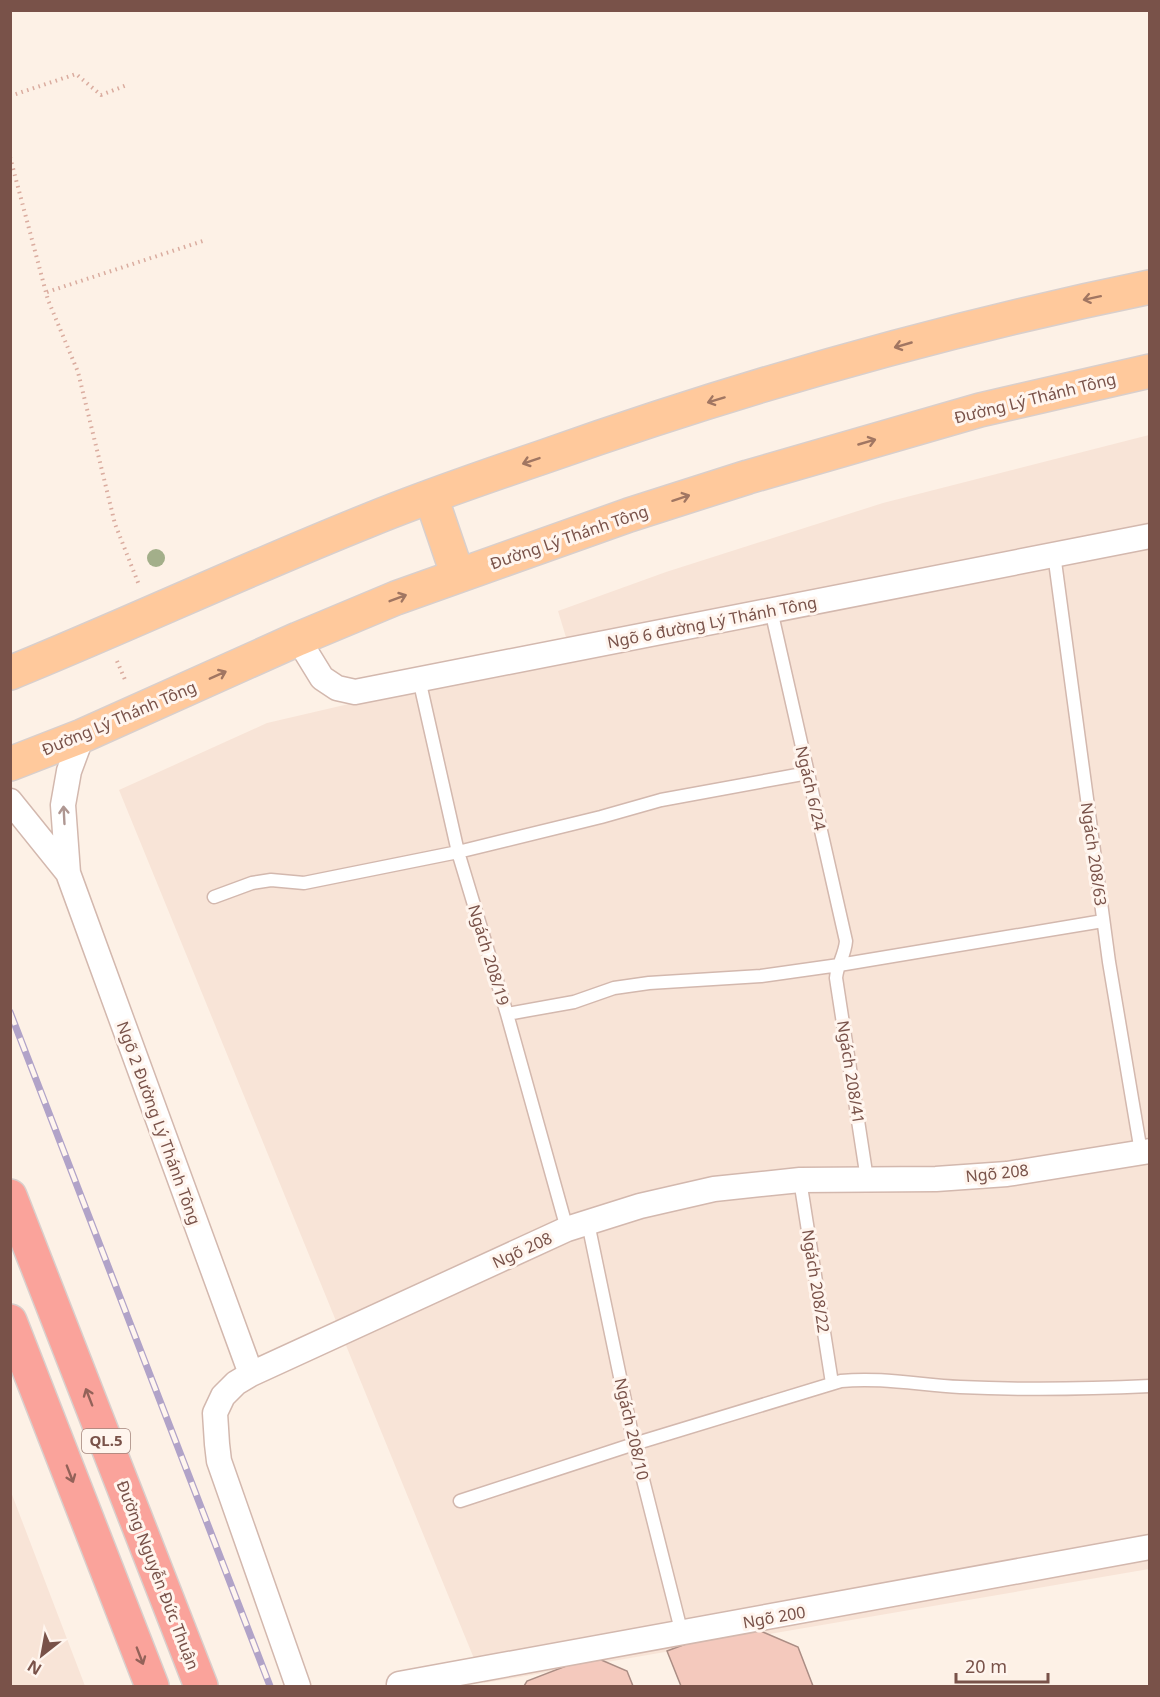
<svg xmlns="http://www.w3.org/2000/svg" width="1160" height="1697" viewBox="0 0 1160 1697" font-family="'Noto Sans',sans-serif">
<rect width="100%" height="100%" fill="#fdf1e6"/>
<path fill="#f8e4d7" d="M1149 435V1569L484 1683 119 790 267 723 465 677 572 657 558 611 666 572 883 503Z
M10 1492H11L85 1686H11Z"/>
<path fill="#f4c9bd" stroke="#ab8d84" stroke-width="1.5" d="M742 1623 798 1647 813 1686H681L667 1651Z
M592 1656 627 1671 633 1686H524L527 1681Z"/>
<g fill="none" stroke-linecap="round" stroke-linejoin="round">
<g stroke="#d3b8ae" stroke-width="15">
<path id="lane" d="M1054 554 1109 962 1141 1152
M771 610 846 941C845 955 837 965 836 978L867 1179
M419 679 458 852 507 1014 567 1229
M214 897 252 883 271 880 304 883 458 852 601 817 661 800 808 773
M507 1014 574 1002 614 988 649 983 761 976 839 965 1103 921
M800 1180 832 1383
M588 1223 634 1444 682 1634
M460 1501 634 1444 841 1381C881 1377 920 1385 960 1387 1023 1390 1087 1389 1150 1386"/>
</g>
<g stroke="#d3b8ae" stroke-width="27">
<path id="street" d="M298 639 322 678 337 688 355 692 1150 536
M82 736 69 771 63 805 68 873 251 1374
M10 801 68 873
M399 1684 1150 1547
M298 1686 219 1461 217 1444 215 1413 223 1396 236 1383 251 1374 567 1229 640 1206 714 1189 800 1180 936 1179 1007 1174 1150 1151"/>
</g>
<g stroke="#d9cfcc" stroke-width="36">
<path id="primary" d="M431 497 458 576
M10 673C130 624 247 569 367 521 425 497 484 477 543 457 741 387 944 329 1150 287
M10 764 82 736 298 639 396 598 629 515 748 477 980 410 1150 371"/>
</g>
<g stroke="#d9cfcc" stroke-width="36">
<path id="highway" d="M10 1196 201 1686
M10 1321 152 1686"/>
</g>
<path stroke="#daac9f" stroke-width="4" stroke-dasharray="1.5 4.5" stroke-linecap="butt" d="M10 96 76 74 101 95 127 85
M10 157 48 300 78 372 115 524 139 585
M47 292 206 240
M117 661 126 682"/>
<use href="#lane" stroke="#fff" stroke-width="12"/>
<use href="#street" stroke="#fff" stroke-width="24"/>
<use href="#primary" stroke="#ffc99c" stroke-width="33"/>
<use href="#highway" stroke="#faa39b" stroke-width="33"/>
<g stroke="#b1a3c8" stroke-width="7">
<path id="rail" d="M10 1012 270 1686"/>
</g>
<use href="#rail" stroke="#fff5ee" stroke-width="4.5" stroke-dasharray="14" stroke-linecap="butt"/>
</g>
<circle fill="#a3af8a" cx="156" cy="558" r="9"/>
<defs><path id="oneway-shaft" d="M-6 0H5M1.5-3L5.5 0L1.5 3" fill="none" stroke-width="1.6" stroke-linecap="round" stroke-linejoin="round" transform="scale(1.5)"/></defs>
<g stroke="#a17662">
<use href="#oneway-shaft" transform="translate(1092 298) rotate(168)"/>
<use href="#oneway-shaft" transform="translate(903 345) rotate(164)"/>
<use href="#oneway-shaft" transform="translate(716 400) rotate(163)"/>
<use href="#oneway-shaft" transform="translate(867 442) rotate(-16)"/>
<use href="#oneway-shaft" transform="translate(531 461) rotate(161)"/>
<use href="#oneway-shaft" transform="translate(681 498) rotate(-18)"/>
<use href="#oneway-shaft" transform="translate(398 598) rotate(-21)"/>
<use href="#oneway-shaft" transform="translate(218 675) rotate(-24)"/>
</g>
<use stroke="#af9792" href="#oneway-shaft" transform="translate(64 815) rotate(-93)"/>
<g stroke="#936259">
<use href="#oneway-shaft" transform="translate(89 1397) rotate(-111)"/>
<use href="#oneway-shaft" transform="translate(70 1474) rotate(69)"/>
<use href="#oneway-shaft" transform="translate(140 1656) rotate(69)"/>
</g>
<g text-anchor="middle" stroke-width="6" stroke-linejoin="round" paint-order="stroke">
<rect fill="#fff5ee" stroke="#a1837a" stroke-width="1.5" x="82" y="1429" width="48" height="24" rx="4.5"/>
<g font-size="15" font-weight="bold" fill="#795249">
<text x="106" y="1446">QL.5</text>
</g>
<g font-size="16" fill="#795249" stroke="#fff5ee">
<text transform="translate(1035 398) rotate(-14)" y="6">Đường Lý Thánh Tông</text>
<text transform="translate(569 537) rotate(-19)" y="6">Đường Lý Thánh Tông</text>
<text transform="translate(712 622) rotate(-11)" y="6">Ngõ 6 đường Lý Thánh Tông</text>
<text transform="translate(119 718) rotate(-23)" y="6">Đường Lý Thánh Tông</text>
<text transform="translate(811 788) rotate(77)" y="6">Ngách 6/24</text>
<text transform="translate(1094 854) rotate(82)" y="6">Ngách 208/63</text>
<text transform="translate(489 955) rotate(73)" y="6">Ngách 208/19</text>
<text transform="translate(851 1072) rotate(81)" y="6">Ngách 208/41</text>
<text transform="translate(159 1123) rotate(70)" y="6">Ngõ 2 Đường Lý Thánh Tông</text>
<text transform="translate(997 1173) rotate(-6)" y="6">Ngõ 208</text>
<text transform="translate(522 1250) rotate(-25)" y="6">Ngõ 208</text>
<text transform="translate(816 1281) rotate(81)" y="6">Ngách 208/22</text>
<text transform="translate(632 1429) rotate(77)" y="6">Ngách 208/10</text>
<text transform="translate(158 1575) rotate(69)" y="6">Đường Nguyễn Đức Thuận</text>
<text transform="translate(774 1617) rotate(-10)" y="6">Ngõ 200</text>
</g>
</g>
<rect width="1160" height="1697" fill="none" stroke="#795249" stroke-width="24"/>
<g transform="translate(42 1655) rotate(211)" stroke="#fff5ee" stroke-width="4.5" paint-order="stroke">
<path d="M0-4.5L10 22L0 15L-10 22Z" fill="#795249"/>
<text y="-9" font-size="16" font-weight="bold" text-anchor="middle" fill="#795249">N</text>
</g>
<path d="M956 1673v9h92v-9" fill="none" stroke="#795249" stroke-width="3"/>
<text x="965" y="1673" font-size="18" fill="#795249" stroke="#fff5ee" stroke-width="4.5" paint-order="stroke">20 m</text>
</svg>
